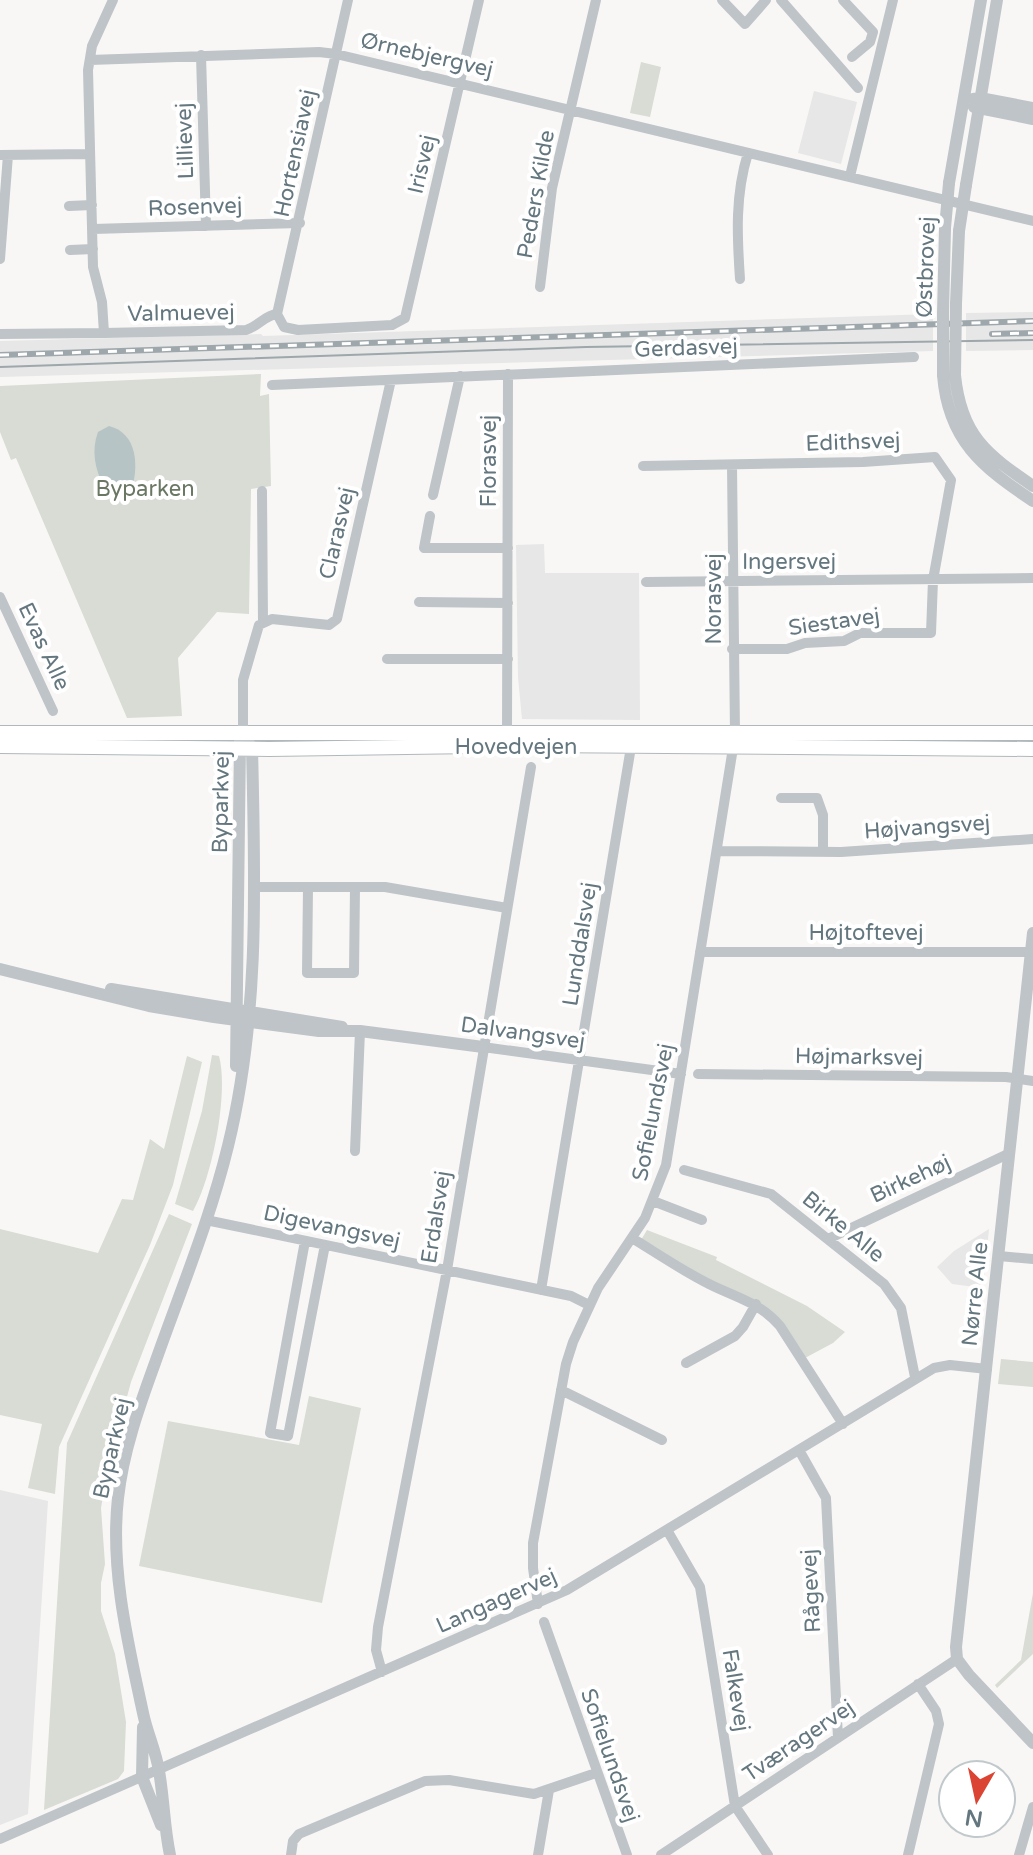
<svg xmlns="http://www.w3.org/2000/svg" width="1033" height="1855" viewBox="0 0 1033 1855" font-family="'Varela Round',sans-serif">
<rect width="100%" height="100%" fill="#f8f7f5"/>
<path fill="#e6e7e6" d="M814 91 857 102 841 164 798 153Z
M1033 312V350L966 351V313Z
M933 314V351L0 377V341L261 334 263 336Z
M544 544 545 573H639L640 720 522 719 518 677 516 545Z
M989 1229 983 1288 952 1284 937 1267 954 1251Z
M0 1490 48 1501 28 1814 0 1825Z"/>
<path fill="#d8dcd4" d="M641 62 661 67 650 117 630 113Z
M261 374 260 396 269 394 271 486 251 489 249 614 217 612 178 658 182 716 127 718 16 458 11 460 0 432V386Z
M212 1055 219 1056C229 1093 212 1178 193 1211L175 1204 202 1111Z
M187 1056 202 1062 173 1185 150 1245 59 1447 55 1494 28 1488 42 1424 0 1415V1229L98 1253 122 1199 133 1200 150 1139 164 1149Z
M169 1214 192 1224 131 1382 108 1467 101 1508 105 1564 101 1583V1611L115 1654 126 1722 124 1771 118 1779 44 1810 67 1443Z
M647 1230 717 1257 716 1260 807 1306 845 1332 833 1343 805 1358 782 1323 641 1240Z
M1001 1359 1033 1362V1387L998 1384Z
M309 1396 361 1408 322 1603 139 1566 168 1421 299 1445Z
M1033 1593V1654L997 1688 995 1685 1021 1660Z"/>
<path fill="#b6c4c6" d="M109 426C138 433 139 468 131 491L124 494 104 487C95 469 91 451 98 432Z"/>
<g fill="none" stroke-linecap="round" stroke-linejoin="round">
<g stroke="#b1b8bb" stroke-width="16">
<path id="secondary" d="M0 733H1033
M0 746 269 749 536 745 1033 749"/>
</g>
<path stroke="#bec4c7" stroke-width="10" d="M722 0 745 24 766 0
M781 0 858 88
M843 0 873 32 870 42 852 57
M201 55 206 226
M90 60 319 52 336 54 1033 221
M0 155 90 154
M850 176 893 0
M69 206 92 205
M93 229 300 223
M70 250 93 249
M0 259 8 155
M740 279C737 235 735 195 748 153
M540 287 552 188 596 0
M277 314 284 327 298 330 392 325 405 318 479 0
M277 314 348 0
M104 333 246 330C259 326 265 315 277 314
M0 334 104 333 102 302 93 267 88 70 92 46 113 0
M272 385 914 357
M732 465 735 734
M643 466 863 462 935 457 951 480 933 580 931 633H860L844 641 805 643 787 649H732
M262 491 263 622
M433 495 460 376
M430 516 424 548H508
M646 582 1033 578
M0 597 53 711
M419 602 508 603
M387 659H508
M243 732V680L259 625 272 619 329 625 337 619 391 380
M507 734 508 374
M781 798H817L823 815V852
M718 851 841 852 1033 839
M254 887H385L507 908
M308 887 307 973H354L355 887
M700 952H1031
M483 1047 681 1074
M698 1074 1006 1077 1033 1081
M355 1151 360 1031
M684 1170 771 1194 884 1284 901 1308 915 1377
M653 1201 702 1220
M206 1220 571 1296 589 1305
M632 1238C658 1254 683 1271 709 1284 737 1298 759 1302 780 1326L843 1424
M828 1239 1010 1153
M305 1241 270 1433 288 1436 325 1245
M999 1256 1033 1259
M541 1290 631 747
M686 1363 735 1336 743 1327 756 1304
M561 1390 662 1440
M799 1450 826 1498 838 1738
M667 1530 700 1587 735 1806 768 1855
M538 1604 533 1568V1543L566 1364 573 1342 598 1288 645 1218 666 1165 733 748
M544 1622 627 1855
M382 1672 376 1650 378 1627 447 1270 531 767
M0 1839 567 1590 934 1368 950 1365 987 1369
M291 1855 293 1841 299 1834 425 1781 449 1780 534 1794 596 1773
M538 1855 549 1790
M661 1855 957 1659
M908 1855 939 1724 936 1711 918 1684
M1019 1855 1033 1807"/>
<path stroke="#bec4c7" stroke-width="12" d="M973 99 980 98 1033 108
M974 107 1033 119
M949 183 981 0
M966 185 997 0
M956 304 959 231
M943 314 945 228
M943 375C948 440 982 467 1033 501
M955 375C961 435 986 454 1033 486
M1033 933 956 1647 957 1659 969 1675 1033 1743
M0 969 149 1006 214 1017 319 1031H360L483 1047
M111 989 342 1027
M236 1066 240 741
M143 1727 142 1777 161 1825
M170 1855C164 1827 164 1799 159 1771 156 1751 147 1733 143 1713 128 1643 110 1569 118 1498 123 1452 139 1407 155 1363 180 1292 210 1220 228 1146 260 1016 255 881 252 748L248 742"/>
<use href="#secondary" stroke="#fff" stroke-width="14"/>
<path stroke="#9ea7ab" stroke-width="2" d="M0 367 586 347 1033 340"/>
<g stroke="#9ea7ab" stroke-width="6">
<path id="rail" d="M992 334 1033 333
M0 355 1033 321"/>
</g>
<use href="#rail" stroke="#fff" stroke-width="3" stroke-dasharray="9" stroke-linecap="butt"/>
<path stroke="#bec4c7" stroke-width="12" d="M945 228 949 183
M959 231 966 185
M943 314V375
M955 375 956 304"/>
</g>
<g text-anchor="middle" stroke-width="8" stroke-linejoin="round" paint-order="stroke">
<g font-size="22" fill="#64777f" stroke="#fff">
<text transform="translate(427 54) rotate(13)" y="8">Ørnebjergvej</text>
<text transform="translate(184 141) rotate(-92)" y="8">Lillievej</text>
<text transform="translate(294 153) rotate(-78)" y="8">Hortensiavej</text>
<text transform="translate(421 164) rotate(-77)" y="8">Irisvej</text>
<text transform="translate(535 194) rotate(-80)" y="8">Peders Kilde</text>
<text transform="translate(195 206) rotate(-2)" y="8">Rosenvej</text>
<text transform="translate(925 267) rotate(-88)" y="8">Østbrovej</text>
<text transform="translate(181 312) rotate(-1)" y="8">Valmuevej</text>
<text transform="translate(686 347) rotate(-2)" y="8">Gerdasvej</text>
<text transform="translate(853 441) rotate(-2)" y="8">Edithsvej</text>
<text transform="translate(488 461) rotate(-90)" y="8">Florasvej</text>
<text transform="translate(336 533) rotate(-77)" y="8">Clarasvej</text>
<text x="789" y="569">Ingersvej</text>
<text transform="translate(713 599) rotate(-90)" y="8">Norasvej</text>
<text transform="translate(834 621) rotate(-8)" y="8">Siestavej</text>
<text transform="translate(45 646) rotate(65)" y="8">Evas Alle</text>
<text x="516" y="754">Hovedvejen</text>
<text transform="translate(220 802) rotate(-89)" y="8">Byparkvej</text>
<text transform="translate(927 826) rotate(-4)" y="8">Højvangsvej</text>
<text x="866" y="940">Højtoftevej</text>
<text transform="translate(579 944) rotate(-81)" y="8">Lunddalsvej</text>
<text transform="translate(523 1032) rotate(8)" y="8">Dalvangsvej</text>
<text transform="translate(859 1056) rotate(1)" y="8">Højmarksvej</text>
<text transform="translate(652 1112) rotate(-79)" y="8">Sofielundsvej</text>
<text transform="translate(910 1178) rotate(-25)" y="8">Birkehøj</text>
<text transform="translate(435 1217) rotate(-81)" y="8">Erdalsvej</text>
<text transform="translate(332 1226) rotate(12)" y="8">Digevangsvej</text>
<text transform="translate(844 1226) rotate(39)" y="8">Birke Alle</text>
<text transform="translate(974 1294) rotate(-84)" y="8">Nørre Alle</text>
<text transform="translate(111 1448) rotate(-77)" y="8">Byparkvej</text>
<text transform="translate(810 1591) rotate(-93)" y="8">Rågevej</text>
<text transform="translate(496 1600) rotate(-24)" y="8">Langagervej</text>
<text transform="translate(737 1690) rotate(81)" y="8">Falkevej</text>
<text transform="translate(798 1740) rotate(-34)" y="8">Tværagervej</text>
<text transform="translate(611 1755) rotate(71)" y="8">Sofielundsvej</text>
</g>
<g font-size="22" fill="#697763" stroke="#fff">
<text x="145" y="496">Byparken</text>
</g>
</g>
<g transform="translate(977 1799) rotate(189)"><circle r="38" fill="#ffffff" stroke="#c1c9cc" stroke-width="2"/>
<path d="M0-6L14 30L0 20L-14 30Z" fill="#db4432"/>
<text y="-12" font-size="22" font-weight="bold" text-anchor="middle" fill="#64777f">N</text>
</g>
</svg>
